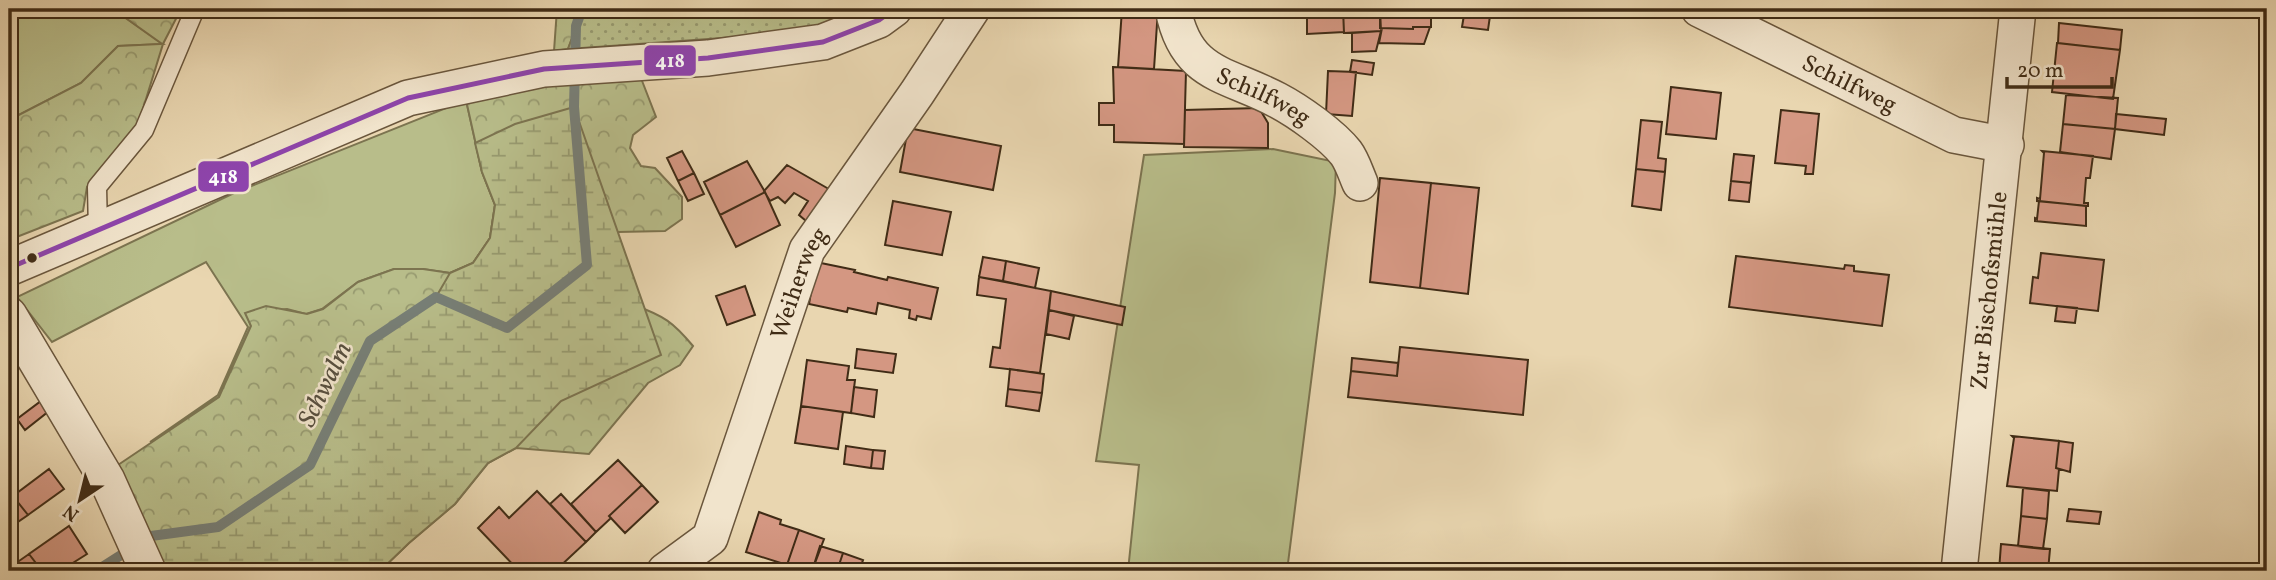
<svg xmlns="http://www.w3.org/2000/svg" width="2276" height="580" viewBox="0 0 2276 580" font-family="Vollkorn,serif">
<defs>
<pattern id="forest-crowns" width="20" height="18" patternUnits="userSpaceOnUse" patternTransform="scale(1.75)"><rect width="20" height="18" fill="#b8bd8a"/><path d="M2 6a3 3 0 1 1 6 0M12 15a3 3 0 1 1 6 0" fill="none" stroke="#979a70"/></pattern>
<pattern id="wetland-marsh" width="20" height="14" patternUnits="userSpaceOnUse" patternTransform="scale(1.75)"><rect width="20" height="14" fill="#b8bd8a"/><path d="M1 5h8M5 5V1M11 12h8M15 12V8" fill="none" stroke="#979a70"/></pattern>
<pattern id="park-dots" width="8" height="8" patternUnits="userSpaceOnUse" patternTransform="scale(1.75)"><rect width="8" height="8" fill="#b8bd8a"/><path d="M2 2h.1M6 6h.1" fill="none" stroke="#979a70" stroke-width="1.8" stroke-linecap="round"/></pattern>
</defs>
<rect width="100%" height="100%" fill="#e9d6b0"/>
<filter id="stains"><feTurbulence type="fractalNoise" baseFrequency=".00286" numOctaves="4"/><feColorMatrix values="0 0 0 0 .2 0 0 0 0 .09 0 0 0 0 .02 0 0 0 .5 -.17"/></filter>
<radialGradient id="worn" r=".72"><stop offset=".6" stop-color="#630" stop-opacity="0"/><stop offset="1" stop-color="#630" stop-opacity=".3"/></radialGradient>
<path fill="#b8bd8a" stroke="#7c7450" stroke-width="2" d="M9 9H113L163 44 118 46 81 83 9 120Z
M466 100 482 172 495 205 490 238 473 263 450 273 423 269H394L358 282 322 309 306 314 287 309 246 313 251 326 219 397 150 442 218 395 248 327 206 262 52 342 17 297 234 193Z
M1273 149 1336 162 1335 193 1287 571H1128L1139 465 1096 461 1144 155Z"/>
<path fill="url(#forest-crowns)" stroke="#7c7450" stroke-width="2" d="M113 9H181L163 44 138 125 87 187 83 211 9 240V120L81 83 118 46 162 44Z
M557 9H583L568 49 554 51Z
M639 73 656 117 633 135 630 148 641 166 655 168 682 197V219L665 231 618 232 595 228 634 305C664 316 673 322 693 346L680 365 648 383 589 454 516 448 488 463 455 504 409 543 380 571H165L115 467 219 397 251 326 245 313 266 306 307 314 323 309 358 282 394 269H423L450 273 473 263 490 238 495 205 482 172 466 100 557 81Z"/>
<path fill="url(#wetland-marsh)" stroke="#7c7450" stroke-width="2" d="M574 107 661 355 561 401 516 448 488 463 455 504 409 543 380 571H166L151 536 218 527 310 465 370 341 436 297 450 273 473 263 490 238 495 205 482 172 475 143 515 124Z"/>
<path fill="url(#park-dots)" stroke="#7c7450" stroke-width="2" d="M583 9H864L818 31 568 49Z"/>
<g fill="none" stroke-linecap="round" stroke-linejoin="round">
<path stroke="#777f77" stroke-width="10" d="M96 571 151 536 218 527 310 465 370 341 436 297 507 328 587 265 574 107 576 26 582 9"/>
</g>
<path fill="#d49782" stroke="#402c16" stroke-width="2" d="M1122 9H1158L1154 69 1118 67Z
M1307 9H1343L1344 32 1307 34Z
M1343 9H1380L1381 31 1344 33Z
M1380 9H1431V27H1413V29L1380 28Z
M1465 9H1491L1488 30 1462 27Z
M2059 23 2122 30 2120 50 2058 43Z
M1413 27H1430L1424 44 1379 43 1382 28 1413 29Z
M1381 31 1376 51 1352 52V33Z
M2057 43 2120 50 2113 99 2052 92Z
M1352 60 1374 63 1372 75 1350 72Z
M1113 67 1186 71 1184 144 1114 142V125H1099V103H1114Z
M1328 71 1356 72 1352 116 1326 114Z
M1671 87 1721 93 1716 139 1666 134Z
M2066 95 2118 98 2115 129 2063 124Z
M1259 108 1268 123V148L1184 147 1185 110Z
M1781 110 1819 114 1813 174H1805L1806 166 1775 163Z
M2116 114 2166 119 2164 135 2115 129Z
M1641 120 1662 122 1658 158 1666 159 1665 172 1636 169Z
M2063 124 2115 129 2111 159 2060 152Z
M908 128 1001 146 993 190 900 172Z
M682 151 694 173 678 181 667 158Z
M2042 151 2093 156 2090 178H2086L2084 203H2088V206L2037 201V198L2040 199 2044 153Z
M1734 154 1754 156 1751 183 1731 181Z
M747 161 765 192 720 215 704 182Z
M787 165 834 192 812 226 799 215 808 201 794 193 785 203 778 197 770 201 764 191Z
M1636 169 1665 172 1661 210 1632 206Z
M694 173 704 194 688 201 678 181Z
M1380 178 1431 183 1420 288 1370 282Z
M1731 181 1751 183 1749 202 1729 200Z
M1431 183 1479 188 1468 294 1420 288Z
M765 192 780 225 736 247 720 215Z
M893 201 951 212 942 255 885 245Z
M2039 201 2086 206V226L2035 221V218L2037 219Z
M2041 253 2104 260 2098 311 2030 303 2033 277 2038 278Z
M1736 256 1844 269 1845 265 1854 266V271L1889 275 1882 326 1729 307Z
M983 257 1006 261 1003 281 979 277Z
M1006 261 1039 268 1035 288 1003 281Z
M816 262 855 270 854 272 887 280 888 277 938 288 931 319 917 316 916 320 909 318 910 310 878 303 876 314 848 308 847 312 809 304Z
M979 277 1051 291 1040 373 990 367 993 347 1000 348 1006 299 977 295Z
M745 286 755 315 727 325 716 296Z
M1051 291 1125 307 1122 325 1049 310Z
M2057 306 2077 308 2075 323 2055 321Z
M1049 310 1074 316 1069 339 1046 334Z
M1400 347 1528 360 1523 415 1348 397 1351 371 1397 376Z
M857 349 896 354 893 373 855 368Z
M1352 358 1398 363 1397 376 1351 371Z
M807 360 849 366 847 380H855L851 413 801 406Z
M1010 369 1044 374 1042 393 1008 389Z
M854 387 877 390 874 417 851 413Z
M1008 389 1042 393 1039 411 1006 406Z
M41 401 49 411 25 430 17 419Z
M801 406 843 412 838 449 795 443Z
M2012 436 2059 441 2056 468 2059 469 2057 491 2007 486 2014 438Z
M2059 441 2073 443 2070 472 2056 468Z
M846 446 873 450 871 468 844 464Z
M873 450 885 451 883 469 871 468Z
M618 460 642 485 609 516 611 518 596 532 571 504Z
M49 469 64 489 28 515 13 496Z
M642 485 658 502 625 533 609 516Z
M2023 488 2049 491 2047 519 2021 516Z
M9 491 28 515 9 528Z
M537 491 586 542 555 571H519L478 528 499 507 509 518Z
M561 494 596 532 586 542 550 504Z
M2069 509 2101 512 2099 524 2067 521Z
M759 512 781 520 780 524 799 530 787 565 746 552Z
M2021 516 2047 519 2043 549 2018 546Z
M69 526 87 554 60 571H42L29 554Z
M799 530 824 539 812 571H804L787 565Z
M2001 544 2050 549 2048 571H1999Z
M820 546 843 553 837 571H812Z
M843 553 863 560 859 571H837Z
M29 554 42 571H9V568Z"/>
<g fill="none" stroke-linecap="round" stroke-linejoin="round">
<g stroke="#6a563c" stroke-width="21">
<path id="service" d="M98 231 97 187 144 130 195 9"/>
</g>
<g stroke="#6a563c" stroke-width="38">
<g id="minor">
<path id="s1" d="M1173 9C1186 76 1226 73 1277 100 1298 111 1332 135 1346 153 1352 161 1356 174 1360 183"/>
<path id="s2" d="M1699 9 1954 135 2006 145"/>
<path d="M9 268 408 98 544 69 708 58 823 42 879 20 894 9"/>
<path d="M9 315 107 480 148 571"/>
<path id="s3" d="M665 571 710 538 807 250 917 93 972 9"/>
<path id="s4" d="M1959 571 2018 9"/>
</g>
</g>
<use href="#service" stroke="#f1e4cc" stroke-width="18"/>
<use href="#minor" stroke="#f1e4cc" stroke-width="35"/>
<g stroke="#f1e4cc" stroke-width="10">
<path id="bus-1" d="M9 268 408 98 544 69 708 58 823 42 879 20 894 9"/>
</g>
<use href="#bus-1" stroke="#8e44ad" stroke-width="5"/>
</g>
<circle fill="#402c16" stroke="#f1e4cc" stroke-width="2.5" cx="32" cy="258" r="6"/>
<g text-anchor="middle" stroke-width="5" stroke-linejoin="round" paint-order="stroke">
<g font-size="24" fill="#402c16" stroke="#f1e4cc">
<text dy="8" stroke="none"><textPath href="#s2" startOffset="168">Schilfweg</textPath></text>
<text dy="8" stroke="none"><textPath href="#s1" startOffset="133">Schilfweg</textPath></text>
<text dy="8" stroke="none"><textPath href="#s3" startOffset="326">Weiherweg</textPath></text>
<text dy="8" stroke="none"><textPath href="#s4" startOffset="282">Zur Bischofsmühle</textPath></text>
</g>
<g font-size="26" font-style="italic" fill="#574e3e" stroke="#f1e4cc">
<text transform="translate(324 384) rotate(-64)" y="9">Schwalm</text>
</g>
</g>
<g stroke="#f1e4cc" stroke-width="2.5">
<rect x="643" y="44" width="54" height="33" rx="7" fill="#8e44ad"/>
<rect x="197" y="160" width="53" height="33" rx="7" fill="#8e44ad"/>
</g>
<g font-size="19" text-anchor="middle" font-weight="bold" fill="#fff">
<text x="670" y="67">418</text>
<text x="223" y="183">418</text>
</g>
<rect width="2276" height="580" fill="none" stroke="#e9d6b0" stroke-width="35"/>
<rect x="10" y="10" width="2255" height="559" fill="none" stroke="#402c16" stroke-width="3.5"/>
<rect x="18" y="18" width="2241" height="545" fill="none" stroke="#402c16" stroke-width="2"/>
<g transform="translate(80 500) rotate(215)" stroke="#f1e4cc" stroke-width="5" paint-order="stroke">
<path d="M0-5L12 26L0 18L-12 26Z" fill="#402c16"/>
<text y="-10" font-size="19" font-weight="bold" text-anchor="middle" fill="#402c16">N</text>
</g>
<path d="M2007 77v10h105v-10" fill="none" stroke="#402c16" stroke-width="3.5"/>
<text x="2017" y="77" font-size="21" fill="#402c16" stroke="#f1e4cc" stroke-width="5" paint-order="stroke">20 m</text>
<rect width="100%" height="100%" filter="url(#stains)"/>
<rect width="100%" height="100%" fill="url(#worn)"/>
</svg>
